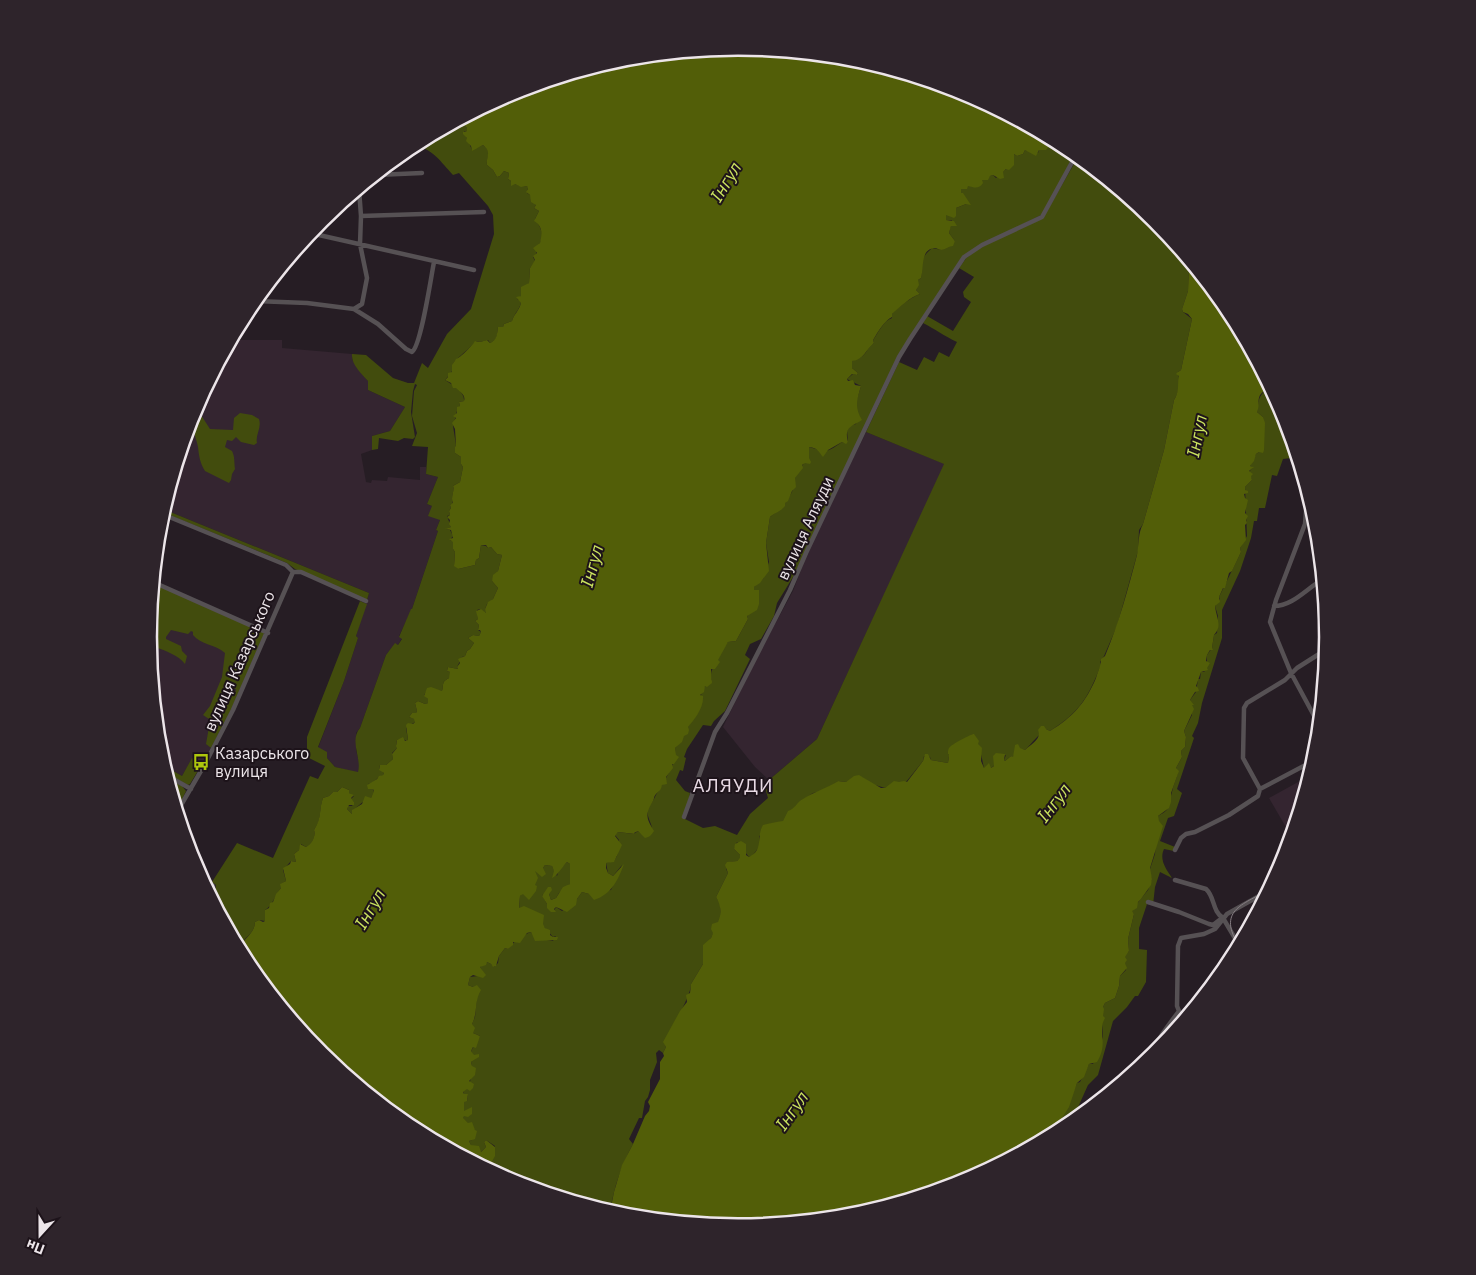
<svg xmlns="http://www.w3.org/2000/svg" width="1476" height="1275" viewBox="0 0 1476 1275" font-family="'IBM Plex Sans',sans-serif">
<rect width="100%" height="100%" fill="#261d24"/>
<path fill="#342530" d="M231 340H282V348L352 354V359L358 369 368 381V390L405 407 390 431 372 436V450L361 454 366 482 371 483 372 480 387 481 388 477 420 480V467H426V474L438 477 427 504 432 506 440 520 436 530 438 531 412 609 399 636 402 638 398 645 395 644 386 655 360 728 356 733V750L360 766 358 773 335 767 318 748 344 681 358 638 356 636 369 593 163 509 193 411Z
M866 432 945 464 817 739 769 780 755 767 723 727 756 659 793 591 807 554Z
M151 612 250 658 234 696 209 746 211 748 202 764 192 759 182 776 163 765 159 752 148 637Z
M1300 781 1305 790 1291 836 1269 798Z"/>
<path fill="#424c0d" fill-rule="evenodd" d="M452 124 459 128 465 126 467 128V131H464L472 150 483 145C493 153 486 154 487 165L493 170 497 177 500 176 504 171 509 173 508 179C515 184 518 187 527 186L528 188 527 193 530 195 536 205 534 208 539 211 535 219C539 225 545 233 540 243 537 248 536 248 536 254L533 257 535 261 530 268 529 283 522 290 521 296 517 299 520 300 521 303C519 310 514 314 512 321L504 324 503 327H498C497 334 498 340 490 343L488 340 480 342 476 341C469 349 463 353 456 360 452 363 454 366 452 371 451 373 447 378 445 380 453 385 465 392 464 401L459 402 460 406 457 408V411L453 426 456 445 455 447V453L461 457V464L463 467 460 482 453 486C455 492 450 497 453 504L450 505 451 508 449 511 450 515 447 516 451 527 446 529 450 530 453 536 450 540 453 541V549L455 552 454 565 458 569 475 565 476 560 479 558 481 545 486 546 488 548 491 547 497 554 502 555 498 571 492 581 498 588 493 599 487 604 485 609 487 612 485 613 480 609 477 610 478 619 475 621 479 625 478 630 481 632 479 636 473 635 468 638 474 643 470 649 467 651 465 656 462 657 457 667 458 669 448 667 447 671 450 672 451 675 449 678C441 682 444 684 442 691L428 689 424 695 428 699V703L425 704 418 701 415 703 417 711 416 713H412L409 717 415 719V722L406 728 408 740 407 741 403 739 397 740 396 745 398 747 392 753 393 759 386 765H380L379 769 384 773 383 775C377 777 374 783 368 784L369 789H373L374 792 371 798 364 801 352 811V814L347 809 348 806H352L354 802 351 799 354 796 349 793V790L342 787 337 792H333L329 796 323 798C319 809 322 819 314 830 316 837 312 844 306 847L301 844 299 850 294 854 296 862 291 861 283 870 286 881 281 884V888C275 895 273 905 265 910V921L259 920 255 922C255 930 249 935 244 940L245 945 244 950 240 952 214 902 216 885 212 882 237 843 273 858 310 776 318 779 325 766 307 757V737L360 601 367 604 356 636 358 638 344 681 318 747 327 752V758L335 767 358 772C362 758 349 741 360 728L386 655 395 643 398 645 402 639 399 637 411 609H412L438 531 436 530 440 520 428 516 432 506 427 504 438 477 426 474 428 447 412 446 417 433 412 416 414 391 417 385 415 384 413 391 411 412 415 437 413 439 404 438 398 441 379 438 378 449 372 450V436L390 431 405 407 368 390V381C361 373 351 364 352 354L366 355 393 378 408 383H414L422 363 428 368 447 334 471 309 494 234 493 215 488 206 459 173 453 175C441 162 432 148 414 145Z
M1059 143 1074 154 1047 208 1041 215 972 250 909 338 793 577 777 603 774 616 761 639 750 644 745 655 750 659 725 711 714 721 711 726 703 725 687 749 684 757 686 758 683 771 680 770 676 780 685 791 690 793 685 819 703 828 715 826 737 835 750 814 768 798 765 788 771 784 769 780 817 739 944 464 866 432 899 362 917 370 924 357 934 362 939 352 949 357 957 342C944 336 935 329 923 323L927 316 953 331 971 302 964 297 963 292 974 277 959 268 965 259 982 246 1043 218 1078 157 1155 221 1189 262 1188 291 1182 309 1183 312 1192 319 1181 370 1178 372C1180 381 1180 391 1174 400L1164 450 1143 524 1139 530 1138 551 1117 626 1104 656 1100 662 1101 665C1088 697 1081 711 1050 731L1046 729C1039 734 1032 743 1025 750L1016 748 1013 758 1011 756 1005 761 1004 760 1006 755 995 759V765L991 768H984L981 754 963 740C954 744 948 753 948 763L931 760 930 757 924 756 923 761 906 782 885 788 872 784 862 777 846 782 838 781 826 790 813 793 807 797 788 814 783 822H780L759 836 760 846 752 856 749 857 737 842 734 849 740 855V859L737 861 730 862 726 869 728 873 716 897 720 903 721 917 711 938 704 948 703 964 691 984C692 993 670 1033 664 1042L666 1047 663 1053 659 1050 656 1053 657 1062 650 1080V1090L648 1097 645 1101 642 1118H639L629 1139 633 1144C621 1166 614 1187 610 1212L512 1182 474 1162 479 1157 487 1161 490 1165 494 1156 495 1146 486 1140 484 1142 486 1147 481 1152 471 1145 469 1141 472 1140 475 1130 463 1119 464 1101H467L468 1094H464L463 1091C471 1086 474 1071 471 1062L478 1057V1055H473L471 1051 480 1036 473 1033 472 1024 475 1017 477 996 473 987 468 985 470 977 485 975 480 967 487 962 491 964 494 967 498 963 499 956 505 948 508 949C513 942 523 935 531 932L535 939C542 941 547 939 553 941L556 936 553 937 529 910 519 909 520 896 523 893 529 899 534 885 535 870 543 868 545 865 552 866 557 876 559 870 567 862 570 864V884L559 893 556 898 551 900 549 894 542 895 547 904 554 911 556 907 562 911 577 899 582 892 589 894 611 890 622 865 613 876 608 873 606 863 614 861 617 856 619 840 615 835 618 832 634 834 638 831 643 835 652 828C651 822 646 816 648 809 649 805 652 803 654 799 661 784 677 766 675 748 682 741 683 736 687 728 691 721 698 715 700 708 704 693 696 693 712 680 708 670 721 651 728 642L736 641 748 619 747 616 758 598 759 590 754 591V587L763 579 769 562 766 543 770 517C780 509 790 499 794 487 795 482 794 479 796 475 803 462 808 463 809 447 814 448 818 450 822 451 829 452 836 446 842 442L846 443 848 442 847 431 850 426 856 424 857 399 861 386 847 379 853 374 857 375 858 373 852 368V361C869 356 864 350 874 343L873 340C879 332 883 321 892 318V314C897 308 913 296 920 294L916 290 918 280 921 278C922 273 921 271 921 266 921 258 927 253 932 248L942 250 955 241 949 233 952 220H946V214L955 213 956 208 966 204 961 193V189L990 176 993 175 996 178 1013 163 1014 154 1017 156 1023 154 1025 150 1038 153 1039 150Z
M1269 386 1283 412 1298 461 1291 458 1283 459 1277 476 1272 475 1265 508H1259L1257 521H1254L1251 538 1240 571 1222 610V638L1202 703 1198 723 1192 736 1194 738 1177 789 1182 793 1174 816 1168 818 1160 841 1175 847 1174 851 1164 849C1159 860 1166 869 1172 878L1160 872 1155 887 1153 905 1147 904 1139 928V949L1147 950 1146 982 1138 996H1135L1127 1007 1113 1021 1098 1075 1088 1085 1070 1125 1058 1132 1062 1118 1077 1083 1080 1082 1089 1064H1093L1103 1037 1102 1024 1103 1007 1105 1003 1115 998 1119 986 1120 976 1126 970 1124 957 1129 951 1128 939 1134 914 1131 911 1148 890 1152 879 1149 872 1155 854 1158 816C1173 808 1168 805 1172 792 1173 785 1177 778 1178 772L1176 768 1182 757 1181 751 1185 747 1186 737 1184 731 1192 715 1190 700 1196 692 1198 679H1200L1201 672H1204L1207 668V655L1212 648 1214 635 1217 633 1218 616 1215 606 1220 599 1219 597 1241 552 1240 548 1247 536 1245 487 1252 480 1249 472 1253 467 1250 466 1256 454 1259 452 1264 429 1263 417 1257 412C1260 394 1258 399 1269 386Z
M240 413 252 415 259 419C262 428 255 435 257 443L254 445 241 442 236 437 232 441 227 440 225 447 232 451C235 457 234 462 235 469L232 474 231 480 229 483 205 471C200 463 199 456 198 447 196 436 190 427 195 415H201L210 429 233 430 234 418Z
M163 509 369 593 367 600 295 569 287 563 162 512Z
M153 583 264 632V634L231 710 211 748 206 744 209 727 212 721 203 715 210 706 222 677 225 653C215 644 201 645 193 635V632L191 631 188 634 171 630 166 637V639L181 646 182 651 187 656 185 664C178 655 166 651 155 647L154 642 158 638V633H155L148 640ZM228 687H230L232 689H236L235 694 230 695 218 719 219 701Z
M192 758 202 764 190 784 188 785 166 773 163 765 182 776Z
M167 778 182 786 186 791 177 810 174 788 169 785Z"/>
<path fill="#525e08" d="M738 48 853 59 964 93 1059 143 1056 145H1050L1046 150H1039L1036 156 1025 150 1023 154 1017 156 1014 154V165L1009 170 1006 169 1003 172 1004 178 1000 179 993 175 990 176 988 180H982L983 183C979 189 975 188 968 186L967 189H961V193H963L971 205 966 204 956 208V216L954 218 946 215V220L954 221 957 226H951L949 233 955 241 953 246C949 246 946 249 942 250 939 250 937 248 934 248 920 250 924 269 921 278L918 280 919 285 916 290 920 294C910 297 899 308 892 314V317C884 321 878 332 873 340L874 343C866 349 864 360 852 361V368L858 373 857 375 852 374 847 379 848 381 853 380 855 385 861 386C857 400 854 407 862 420 851 427 844 427 848 442L846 444 842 442 828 450 823 457C818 451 818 448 809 447V458L811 462 810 464 805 463 802 465 803 468 795 478 796 487 792 491 788 501 785 503V506C780 512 776 512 770 517L766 543 769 571 760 583 754 587V590H759V604L757 610 747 616 748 619 736 641 728 642 718 660 720 662 715 669H711L712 683 707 687 705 686 704 692 700 695 703 696C704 708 694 720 688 727L689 730 688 734 684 736 682 742 675 748 676 755 679 757 674 764H672L673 768 666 777 667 784 662 785C661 790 660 790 656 794 653 798 655 797 653 801 645 814 646 818 654 831 651 835 650 837 645 838L638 831 634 833 635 834 618 832 615 836 622 845 614 862 606 863V868L608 873 613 876 624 864C618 880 612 894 594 900L589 894 582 892 577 899 576 905 567 912 556 907 554 909 556 912H551L547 908V904L542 896 548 887H551L552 890 549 894 551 900 556 898 563 887 570 884V864L567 862C562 867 558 875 552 878L554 871 552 866 545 865 543 868 546 874 542 877 535 871 538 878 535 885 537 886 536 891 529 900 523 894 520 896 519 908 524 906 544 915 543 924 545 928 550 930V935L553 937H558L557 940 535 941 531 932 527 933 520 943 513 942V945L508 949 505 948 499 956 496 966 493 967 491 964 487 962 486 965 480 967 486 975 483 978 473 975 470 977 468 985 473 987 477 985 481 990C474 1001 478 1013 472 1024L475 1028 473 1033 480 1036 476 1048 473 1047 471 1051 474 1055 479 1054V1057L471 1062 472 1066 476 1068 475 1075 469 1081 474 1084 473 1088 470 1091 467 1089 463 1092 464 1094H468L467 1101 464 1102V1111L472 1107V1114L468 1117 464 1116 463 1118 468 1123 472 1122 475 1130 477 1131 475 1139 469 1141 471 1145 479 1146 481 1152 486 1147 484 1142 486 1140 495 1147V1156L490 1165 487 1161 479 1157 474 1162 410 1128 321 1054 247 965 240 952 244 950 245 945 244 941C249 935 255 930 255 922L259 920 263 922 265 921V910L269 908 270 903 273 902 276 894 281 888 280 884 286 881 283 868 290 864 291 861 296 862 294 854 299 850 300 844 306 847C312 844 316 836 314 830 322 818 319 808 323 798L329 796 333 792H337L342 787 349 790V793L354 795 351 798 354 802V805H349L347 809 352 814V810L362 804 365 796 371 798 374 791 373 789H368L367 785 377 779 379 776 383 775 384 773 379 770 380 765H386L393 759 392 754 397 748 396 746 397 740 403 737 405 741 408 740 406 725 408 723 413 724 415 722 414 719 409 717 412 713H416L417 711 415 703 418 701 425 704 428 703V699L424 696 427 688 431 687 442 691C444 684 441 682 449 678L450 672 447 671 448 667 458 669 457 667 460 663 458 659 465 656 467 651 470 649 474 643 468 638 473 635 479 636 481 632 480 630H478L479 625 475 621 478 619 476 611 481 609 486 613 485 609 488 602 493 599 498 588 492 581 493 575 498 571 502 555 497 554 491 547 488 548 486 545H481L479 558 476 560 475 565 458 569 454 566 455 552 453 549V542L449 539 453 538 451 530 445 529 451 527 449 524 450 520 447 517 450 515 449 511 451 508 450 505 453 503C450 497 455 491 453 486L460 482 463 467 461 464V457L455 453V447L456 445 455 429 452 423 456 418 453 416 457 413V407L460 406 459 402 464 401C466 395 460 392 456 388H453L451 383 445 380 448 377V373L452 372V365L456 359C461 357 471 347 475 341L480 342 487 340 490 343C497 340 497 334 498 327H503L504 324 512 321C514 314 519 311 521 303L516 297 521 296V287L529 283 530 268 535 260 533 256 537 253 533 248 540 243C542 234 543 226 534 221L539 211 534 208 536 205 531 202 530 195 526 192 528 189 527 186 521 187 515 184 511 186V181L508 179 509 173 504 171 500 176 497 177 493 170 487 165C486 154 492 153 483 145L472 151 471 146 466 141 467 138 463 134V132L467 131V128L465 126 459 128 452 124 512 92 623 59Z
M1189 262 1229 310 1269 386C1267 389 1262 392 1260 395 1257 401 1260 406 1257 412L1263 417 1265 423 1264 450 1263 453 1259 452 1256 454 1254 461 1250 466 1254 467 1249 471 1253 474 1251 476 1252 480 1245 487V490L1248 491V493L1244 494 1245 498 1248 500 1245 513 1248 516 1246 520 1247 523 1245 525 1246 540 1240 548 1241 552 1232 571 1229 573 1225 588H1223L1219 597 1220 602 1215 606C1216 617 1223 626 1214 635L1212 648 1213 650H1210L1207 655 1206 661 1210 663 1207 668 1208 670 1201 672 1196 686 1198 688 1199 691 1195 692 1190 700 1194 705H1192L1194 709 1184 731 1186 737 1185 747 1181 751 1182 757 1176 768 1179 771 1171 793V802L1169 808 1158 816 1159 821 1163 826 1150 868 1152 879 1151 885 1141 899 1138 902 1137 908 1132 911 1134 914 1128 939 1129 951 1125 957 1127 960 1125 963 1127 968 1120 976 1119 986 1115 998 1105 1003 1103 1007 1104 1009 1103 1016 1105 1018C1097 1031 1109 1043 1097 1062L1089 1064 1084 1077 1077 1083 1069 1107 1062 1118 1063 1121V1126L1059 1129 1058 1132 964 1183 853 1216 738 1227 623 1216 610 1212 614 1192 622 1165 633 1144 645 1116 649 1111 650 1106 648 1102 660 1079V1062L664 1056 663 1053 666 1047 663 1042 680 1011 687 1002 686 995 690 993 691 984 703 964V945L711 938 713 933 711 929 712 924 718 922C722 914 721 905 716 897L728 873 725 865 727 862 737 861 740 858V855L734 849 735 844 741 841 746 844V855L749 857C764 850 756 837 763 825 770 823 776 822 783 821L788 811C795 809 797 802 803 799 815 791 826 789 838 781L846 782 854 776 859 775 881 788H885L894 781 899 782 904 781 907 782 923 761 925 754H928L931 760 948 763 949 754H948C948 751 948 748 951 746 953 744 971 734 974 734L979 741 978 744 982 748 981 761 984 768 989 763 991 768 994 766 993 756 996 753 1005 754 1004 760 1005 761 1011 756 1013 757 1015 745 1018 744 1020 748 1025 750C1031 744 1042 739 1038 730L1041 726H1044L1046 729 1050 731C1073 717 1086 702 1096 678 1098 671 1101 666 1101 659L1105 656C1119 623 1128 589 1137 555 1139 544 1138 533 1143 524L1164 450 1174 400C1180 391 1177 384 1179 376L1176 374 1178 372 1181 370 1192 319 1188 314 1183 312 1182 309 1188 291Z"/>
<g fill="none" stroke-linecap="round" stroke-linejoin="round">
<path stroke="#565154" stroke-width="4.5" d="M376 175 422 173
M361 216 484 212
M310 233 474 270
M255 301 307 303 354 309 378 324 406 349 412 352C421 346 431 277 434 262
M354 309 362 304 367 278 360 244 361 216 359 189
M1306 511 1305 524 1276 600 1270 622 1291 673 1319 725
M162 514 286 565 293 572H301L366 601
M153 582 268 633
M1274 606C1293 606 1307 588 1322 580
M166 775 191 789
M1260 789 1243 758 1244 708 1247 703 1285 680 1297 668 1327 649
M177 812 205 764 233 710 293 572
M684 817 715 732 727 713 790 590 806 553 899 357 910 339 964 257 982 245 1042 217 1076 155
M1175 850 1181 838 1186 834 1195 832 1229 815 1258 796 1260 789 1315 760
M197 872 213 886 212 900
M1175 880 1206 889C1215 897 1212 911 1223 918L1239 945
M1148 902 1179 912 1209 924 1213 925 1222 918
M1186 1014 1194 1008
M1147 1061C1155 1043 1167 1027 1179 1011L1177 1006 1178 946 1181 938 1204 934 1215 929 1227 914 1268 891"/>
<path stroke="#867e83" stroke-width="1" d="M1239 946C1217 911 1241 905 1269 890"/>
</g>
<defs>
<g id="bus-bare" transform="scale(1.35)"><path d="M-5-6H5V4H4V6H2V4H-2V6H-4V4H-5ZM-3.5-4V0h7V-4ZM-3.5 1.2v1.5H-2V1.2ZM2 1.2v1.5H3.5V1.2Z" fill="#aec60c" stroke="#1d131a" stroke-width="2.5" paint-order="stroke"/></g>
</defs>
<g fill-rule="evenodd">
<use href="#bus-bare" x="201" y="762"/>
</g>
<g text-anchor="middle" stroke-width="4" stroke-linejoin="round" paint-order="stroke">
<g font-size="16" fill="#ece5e9" stroke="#1d131a">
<text transform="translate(805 528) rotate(-65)" y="6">вулиця Аляуди</text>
<text transform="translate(239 661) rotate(-66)" y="6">вулиця Казарського</text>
</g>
<g font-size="16" fill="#ece5e9" stroke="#1d131a" text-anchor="start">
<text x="215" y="759">Казарського<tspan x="215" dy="18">вулиця</tspan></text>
</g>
<g font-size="18" font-style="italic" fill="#cbe35f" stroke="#1d131a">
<text transform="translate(726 182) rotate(-59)" y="6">Інгул</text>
<text transform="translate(1197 436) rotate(-79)" y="6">Інгул</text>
<text transform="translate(592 566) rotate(-75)" y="6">Інгул</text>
<text transform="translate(1054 803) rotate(-53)" y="6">Інгул</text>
<text transform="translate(370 909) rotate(-60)" y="6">Інгул</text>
<text transform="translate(792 1111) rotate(-55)" y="6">Інгул</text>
</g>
<g font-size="19" letter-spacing="1" fill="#e8dae4" stroke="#1d131a">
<text x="733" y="792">АЛЯУДИ</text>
</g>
</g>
<path d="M0 0H1476V1275H0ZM157 637a581 581 0 1 1 1162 0a581 581 0 1 1-1162 0Z" fill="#2e242b" fill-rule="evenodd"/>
<path fill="none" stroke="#ece5e9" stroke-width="2.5" d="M157 637a581 581 0 1 1 1162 0a581 581 0 1 1-1162 0Z"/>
<g transform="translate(40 1235) rotate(201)" stroke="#1d131a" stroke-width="4" paint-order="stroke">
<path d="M0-4L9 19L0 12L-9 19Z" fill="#ece5e9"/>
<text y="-8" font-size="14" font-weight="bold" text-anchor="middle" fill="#ece5e9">Пн</text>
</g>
</svg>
